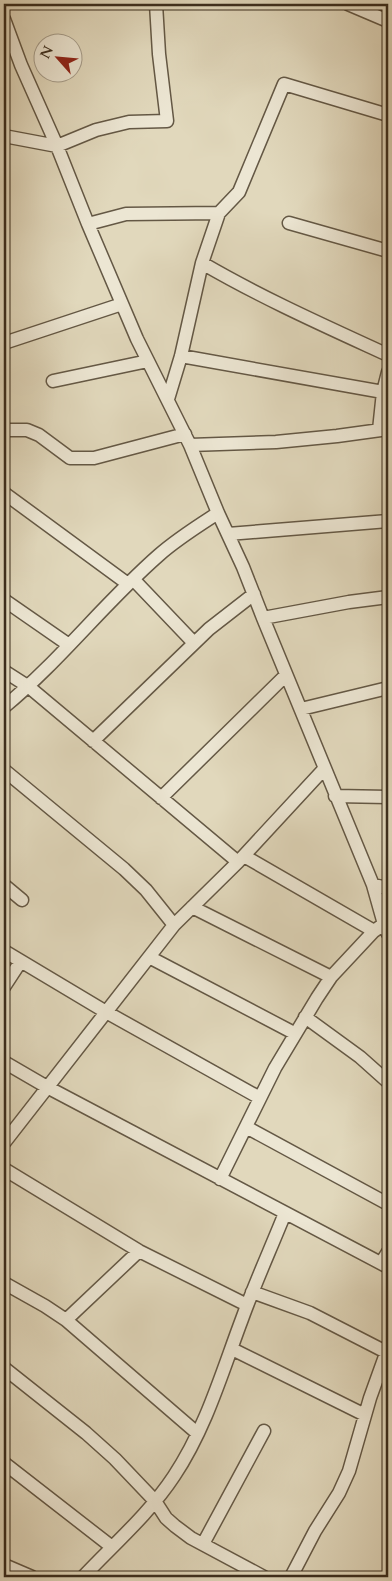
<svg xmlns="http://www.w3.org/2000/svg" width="392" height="1581" viewBox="0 0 392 1581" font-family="Cardo,serif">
<rect width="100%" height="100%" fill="#e1d8bc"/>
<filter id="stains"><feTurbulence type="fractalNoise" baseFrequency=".004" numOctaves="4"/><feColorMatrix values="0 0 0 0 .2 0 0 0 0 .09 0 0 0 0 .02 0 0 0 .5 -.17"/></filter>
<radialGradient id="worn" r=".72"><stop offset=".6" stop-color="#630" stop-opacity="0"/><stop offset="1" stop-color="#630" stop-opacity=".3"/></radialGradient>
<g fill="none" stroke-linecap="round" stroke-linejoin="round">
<g stroke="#645845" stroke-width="15">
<path id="minor" d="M348 4 388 21
M4 19 21 65 57 146 88 224 137 339 190 445 218 513 243 567 263 618 373 885 384 924 388 934
M4 136 57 146 96 130 129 122 167 121 159 54 156 4
M289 223 388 251
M88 224 126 214 219 213 239 192 284 84 388 115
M202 263C262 298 325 326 388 355
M4 343 122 304
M181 356 383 392
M53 381 148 361
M168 399 181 356 202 263 219 213
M4 430H27L39 435 70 458H94L185 434
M379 430 383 392 388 372
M190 445 276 442 337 436 388 429
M4 493 128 584
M228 534 388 521
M133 579 194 643
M4 600 69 645
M263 618 349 602 388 597
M4 671 29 687 238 862
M4 707C60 661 104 603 159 555 177 539 198 526 218 513
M301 709 388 688
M93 741 209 629 254 594
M4 770 124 869 146 890 174 925
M335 796 388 797
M161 798 286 675
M244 856 374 931
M4 885 22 900
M373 885 388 888
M192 907 331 977
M4 951 106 1012 260 1098
M149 957 294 1033
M4 987 21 961
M305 1017 360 1057 388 1082
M4 1062 47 1087 388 1267
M246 1127 388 1204
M4 1143 174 925 238 862 324 769
M4 1169 139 1251 247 1305
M220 1179 275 1068 317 998 331 977 374 931 384 924
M381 1263 388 1252
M4 1283 45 1306 66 1320 197 1433
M252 1292 310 1313 386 1352
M66 1320 139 1251
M232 1349 365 1415
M4 1368 86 1433 115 1459 155 1501 166 1518 175 1526 191 1538 264 1577
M4 1463 112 1547
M203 1544 264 1431
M4 1565 32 1577
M83 1577C114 1544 149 1514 174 1476 206 1428 222 1372 242 1319 255 1283 271 1248 285 1213
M291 1577 315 1531 339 1493 349 1471 370 1398 388 1348"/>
</g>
<use href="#minor" stroke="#ece6d3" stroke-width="12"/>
</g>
<rect width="392" height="1581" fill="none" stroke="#e1d8bc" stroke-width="20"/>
<rect x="5" y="5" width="382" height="1571" fill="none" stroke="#3b2d1d" stroke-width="2.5"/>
<rect x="10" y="10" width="372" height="1561" fill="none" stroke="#3b2d1d"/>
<g transform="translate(58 58) rotate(297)"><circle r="24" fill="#ece6d3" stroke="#a59c8a"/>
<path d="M0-4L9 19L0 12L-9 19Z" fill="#8f2418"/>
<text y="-8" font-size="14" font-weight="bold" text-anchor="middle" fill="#3b2d1d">N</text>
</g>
<rect width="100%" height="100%" filter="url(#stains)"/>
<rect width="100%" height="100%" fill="url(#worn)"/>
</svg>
